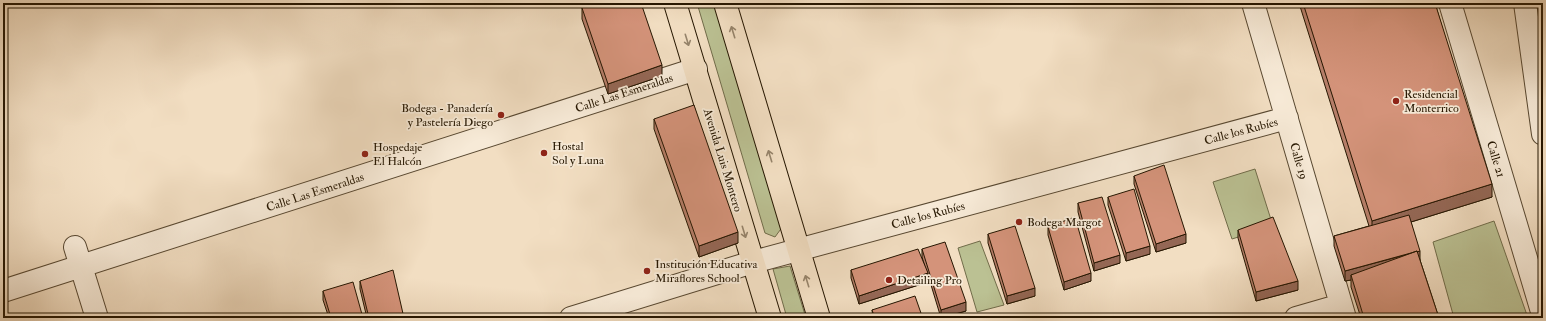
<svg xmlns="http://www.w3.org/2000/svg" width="1546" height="321" viewBox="0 0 1546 321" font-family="'IM FELL Double Pica',serif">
<rect width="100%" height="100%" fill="#f2dec2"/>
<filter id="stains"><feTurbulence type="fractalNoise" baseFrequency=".005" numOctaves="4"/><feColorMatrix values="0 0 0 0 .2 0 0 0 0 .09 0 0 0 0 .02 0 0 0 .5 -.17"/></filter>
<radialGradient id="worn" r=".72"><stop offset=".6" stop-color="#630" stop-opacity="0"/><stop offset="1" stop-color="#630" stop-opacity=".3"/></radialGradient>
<path fill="#bbc193" stroke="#706c4a" d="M697 3H717L783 226 775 237 765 233Z
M1255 169 1273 226 1232 239 1213 182Z
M1494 221 1528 318H1454L1433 242Z
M980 241 1004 305 977 312 958 248Z
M790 266 806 318H787L773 269Z"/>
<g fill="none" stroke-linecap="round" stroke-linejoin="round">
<g stroke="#584831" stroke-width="24">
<path id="minor" d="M1253 3 1345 318
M1450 3 1543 315
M1525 3 1543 134
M75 247 97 318
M3 291 696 69
M571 318 753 262 1287 118
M1296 318 1341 305"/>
</g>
<g stroke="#251601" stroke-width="24">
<path id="major" d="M675 3 770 318
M725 3 819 318"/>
</g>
<use href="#minor" stroke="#f7ead7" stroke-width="22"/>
<use href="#major" stroke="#f2dec2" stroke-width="22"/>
</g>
<path fill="#b67e69" stroke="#251601" d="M1299 3H1435L1492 197 1411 222 1420 260 1439 318H1361L1351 287V280L1345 281 1334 246V236L1369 226Z
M582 8 662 76 608 94 582 19Z
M654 119 738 243 699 257 654 129Z
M1134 176 1186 243 1156 252 1134 184Z
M1108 197 1150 254 1126 261 1108 205Z
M1078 203 1120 263 1094 271 1078 212Z
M1048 227 1091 281 1064 290 1048 235Z
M1238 230 1298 290 1256 301 1238 238Z
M988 234 1035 296 1007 304 988 243Z
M922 249 966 311 941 318 928 275V282L859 304 851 278V270L925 267 922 257Z
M360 281 404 318H367L360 289Z
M323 291 363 318H329L323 300Z
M872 310 922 318H873Z"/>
<path fill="#946755" stroke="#251601" d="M662 65V76L608 94V84Z
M1492 184V197L1372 234V221Z
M738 232V243L699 257V246Z
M1186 234V243L1156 252V244Z
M1150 246V254L1126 261V253Z
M1420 251V262L1351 275V280L1345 281V271Z
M1120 255V263L1094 271V263Z
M928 273V282L859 304V296Z
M1091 273V281L1064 290V282Z
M1298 281V290L1256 301V292Z
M1035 288V296L1007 304V296Z
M966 302V311L941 318V310Z
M922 316V318H915Z"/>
<path fill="#d4937a" stroke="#251601" d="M597 3H641L662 65 608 84 582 8Z
M1303 3H1435L1492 184 1372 221Z
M694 105 738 232 699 246 654 119Z
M1164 165 1186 234 1156 244 1134 176Z
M1134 189 1150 246 1126 253 1108 197Z
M1102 197 1120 255 1094 263 1078 203Z
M1409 215 1420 251 1417 252V251L1411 253 1345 271 1334 236Z
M1075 217 1091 273 1064 282 1048 227Z
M1273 217 1298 281 1256 292 1238 230Z
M1015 226 1035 288 1007 296 988 234Z
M945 242 966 302 941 310 922 249Z
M918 249 928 273 859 296 851 270Z
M1417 251 1439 318H1364L1351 275Z
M393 270 404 318H369L360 281Z
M353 282 363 318H331L323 291Z
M915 296 922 316 915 318H875L872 310Z"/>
<defs><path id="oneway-shaft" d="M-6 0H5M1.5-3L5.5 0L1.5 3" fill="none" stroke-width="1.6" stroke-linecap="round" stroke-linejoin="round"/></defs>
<g stroke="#96846b">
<use href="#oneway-shaft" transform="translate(733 32) rotate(-107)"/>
<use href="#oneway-shaft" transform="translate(687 40) rotate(73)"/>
<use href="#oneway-shaft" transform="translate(770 156) rotate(-107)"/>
<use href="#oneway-shaft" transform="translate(744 232) rotate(73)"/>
<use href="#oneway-shaft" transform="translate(807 281) rotate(-107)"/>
</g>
<g fill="#8f2418" stroke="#f7ead7" stroke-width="1.5">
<circle cx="1396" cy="101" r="4"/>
<circle cx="501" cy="115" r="4"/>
<circle cx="544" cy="153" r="4"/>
<circle cx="365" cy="154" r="4"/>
<circle cx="1019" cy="222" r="4"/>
<circle cx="647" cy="271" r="4"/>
<circle cx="889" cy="280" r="4"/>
</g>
<g text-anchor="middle" stroke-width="3.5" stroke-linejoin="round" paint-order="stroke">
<g font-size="12" fill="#251601" stroke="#f7ead7">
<text transform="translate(624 93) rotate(-18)" y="4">Calle Las Esmeraldas</text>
<text transform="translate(1241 131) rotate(-15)" y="4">Calle los Rubíes</text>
<text transform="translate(1496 159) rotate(73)" y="4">Calle 21</text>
<text transform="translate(723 160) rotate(73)" y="4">Avenida Luis Montero</text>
<text transform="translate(1299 161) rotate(74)" y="4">Calle 19</text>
<text transform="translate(315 192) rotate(-18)" y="4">Calle Las Esmeraldas</text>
<text transform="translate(928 215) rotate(-15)" y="4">Calle los Rubíes</text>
</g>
<g font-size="12" fill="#251601" stroke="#f7ead7" text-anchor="start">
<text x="1404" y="98">Residencial<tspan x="1404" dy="14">Monterrico</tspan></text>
<text x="493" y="112" text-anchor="end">Bodega - Panadería<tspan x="493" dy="14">y Pastelería Diego</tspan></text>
<text x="552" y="150">Hostal<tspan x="552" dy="14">Sol y Luna</tspan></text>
<text x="373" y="151">Hospedaje<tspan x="373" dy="14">El Halcón</tspan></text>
<text x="1027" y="226">Bodega Margot</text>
<text x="655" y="268">Institución Educativa<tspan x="655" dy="14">Miraflores School</tspan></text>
<text x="897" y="284">Detailing Pro</text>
</g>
</g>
<rect width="1546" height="321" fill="none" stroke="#f2dec2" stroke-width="16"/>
<rect x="4" y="4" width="1538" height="313" fill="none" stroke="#251601" stroke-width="2"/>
<rect x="8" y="8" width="1530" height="305" fill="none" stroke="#251601"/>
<rect width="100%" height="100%" filter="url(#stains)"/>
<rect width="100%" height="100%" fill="url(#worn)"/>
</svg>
